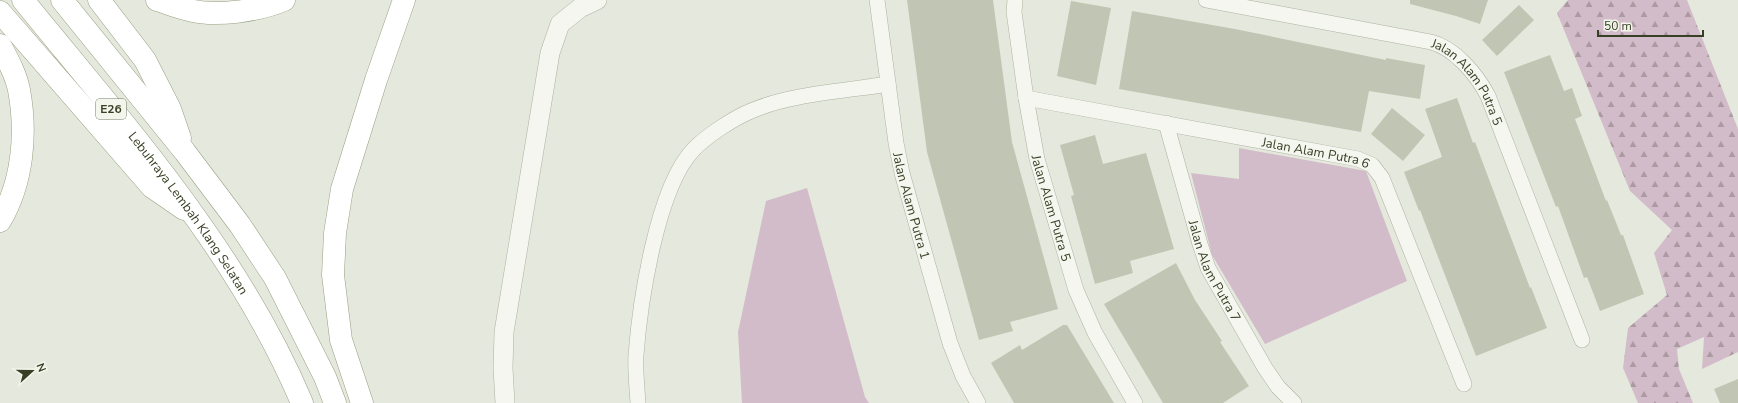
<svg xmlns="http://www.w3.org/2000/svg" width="1738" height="403" viewBox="0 0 1738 403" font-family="'Nunito Sans',sans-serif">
<defs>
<pattern id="forest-firs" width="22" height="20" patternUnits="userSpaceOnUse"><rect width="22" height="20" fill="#d3bcc9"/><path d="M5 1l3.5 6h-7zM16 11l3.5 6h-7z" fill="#ac9aa3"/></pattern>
</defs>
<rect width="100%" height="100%" fill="#e5e8dc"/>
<path fill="url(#forest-firs)" d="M1568 0H1687L1738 129V352L1702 369 1704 337 1677 349 1679 369 1693 403H1638L1623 368 1628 328 1667 295 1654 253 1672 230 1630 191 1557 13Z"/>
<path fill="#d3bcc9" d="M1239 148 1366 171 1407 281 1265 344 1212 255 1191 173 1239 179Z
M807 188 865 397 869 403H742L738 332 766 201Z"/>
<path fill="#c0c6b3" d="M907 0H993L1012 142 1058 309 1010 322 1013 331 979 340 927 152Z
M1410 0H1488L1480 24 1456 16 1410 4Z
M1071 1 1111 8 1096 85 1057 76Z
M1519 5 1534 20 1497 56 1482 40Z
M1132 11 1235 29 1386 60V58L1425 65 1420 99 1369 91 1361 132 1119 89Z
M1550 55 1564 91 1572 88 1582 116 1575 119 1606 201 1607 200 1621 235H1623L1644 294 1600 311 1587 277 1584 278 1558 206 1556 207 1504 72Z
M1457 98 1473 143 1475 142 1530 288 1531 287 1547 328 1476 356 1420 210 1419 211 1404 172 1442 157 1425 109Z
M1392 108 1425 135 1403 161 1371 134Z
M1095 135 1103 164 1146 153 1174 249 1130 261 1133 273 1095 284 1071 196 1074 195 1060 145Z
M1176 263 1195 300 1222 341 1220 342 1249 386 1223 403H1163L1104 304Z
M1063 325H1067L1114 403H1014L991 363 1020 345 1022 350Z
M1738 379V403H1720L1714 389Z"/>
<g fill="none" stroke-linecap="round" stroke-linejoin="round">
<g stroke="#adb2a1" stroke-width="16">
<g id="minor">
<path id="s1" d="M877 0 896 143 902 173 950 343 963 376 978 403"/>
<path id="s2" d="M1015 0 1014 12 1026 98 1037 159 1076 290 1095 333 1135 403"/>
<path id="s3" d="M1206 0 1431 42C1455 48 1477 75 1488 96L1582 340"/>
<path id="s4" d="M1026 98 1358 159 1372 165 1382 178 1464 384"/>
<path id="s5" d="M1166 123 1200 244 1208 268 1265 368 1278 387 1294 403"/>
<path d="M638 403C637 387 635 370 636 355 640 302 657 188 693 150 706 136 734 118 751 111 790 94 845 91 888 84"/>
</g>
</g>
<g stroke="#adb2a1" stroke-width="20">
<path id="tertiary" d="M505 403 503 368 504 332 550 53 560 24 580 8 597 0"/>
</g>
<g stroke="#97a082" stroke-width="23">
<g id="motorway">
<path id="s6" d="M23 0C126 127 238 251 302 403"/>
<path d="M62 0 185 152 240 225 275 278 325 377 335 403"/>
<path d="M99 0 145 60 170 109 180 138"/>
<path d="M157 0C167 3 178 8 189 10 216 17 258 11 284 0"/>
<path d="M0 12 152 187 184 209"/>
<path d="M0 45C7 58 16 74 19 90 27 133 23 182 0 221"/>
<path d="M362 403 341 340 333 275 335 233 342 189 376 80 404 0"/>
</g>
</g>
<use href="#minor" stroke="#f4f6ef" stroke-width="15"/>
<use href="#tertiary" stroke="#f4f6ef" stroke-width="19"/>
<use href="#motorway" stroke="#fff" stroke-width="22"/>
</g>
<g text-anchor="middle" stroke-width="3" stroke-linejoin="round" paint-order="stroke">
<rect fill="#f3f6ec" stroke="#6f7760" stroke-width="1" x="96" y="99" width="30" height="20" rx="3"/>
<g font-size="12" font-weight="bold" fill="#374024">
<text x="111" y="113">E26</text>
</g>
<g font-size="13" fill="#374024" stroke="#f3f6ec">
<text dy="5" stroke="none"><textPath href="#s3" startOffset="285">Jalan Alam Putra 5</textPath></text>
<text dy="5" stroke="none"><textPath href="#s4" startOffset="295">Jalan Alam Putra 6</textPath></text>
<text dy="5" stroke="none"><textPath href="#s1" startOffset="209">Jalan Alam Putra 1</textPath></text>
<text dy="5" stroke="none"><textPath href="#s2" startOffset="212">Jalan Alam Putra 5</textPath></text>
<text dy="5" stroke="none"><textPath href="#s6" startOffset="270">Lebuhraya Lembah Klang Selatan</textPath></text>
<text dy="5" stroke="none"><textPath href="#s5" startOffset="156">Jalan Alam Putra 7</textPath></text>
</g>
</g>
<g transform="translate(32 371) rotate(69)" stroke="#f3f6ec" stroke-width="3" paint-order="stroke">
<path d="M0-3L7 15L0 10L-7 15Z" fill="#374024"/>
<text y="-6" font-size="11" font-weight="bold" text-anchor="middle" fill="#374024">N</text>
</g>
<path d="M1598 30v6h105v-6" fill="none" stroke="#374024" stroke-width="2"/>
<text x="1604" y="30" font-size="12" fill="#374024" stroke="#f3f6ec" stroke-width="3" paint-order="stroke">50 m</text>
</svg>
